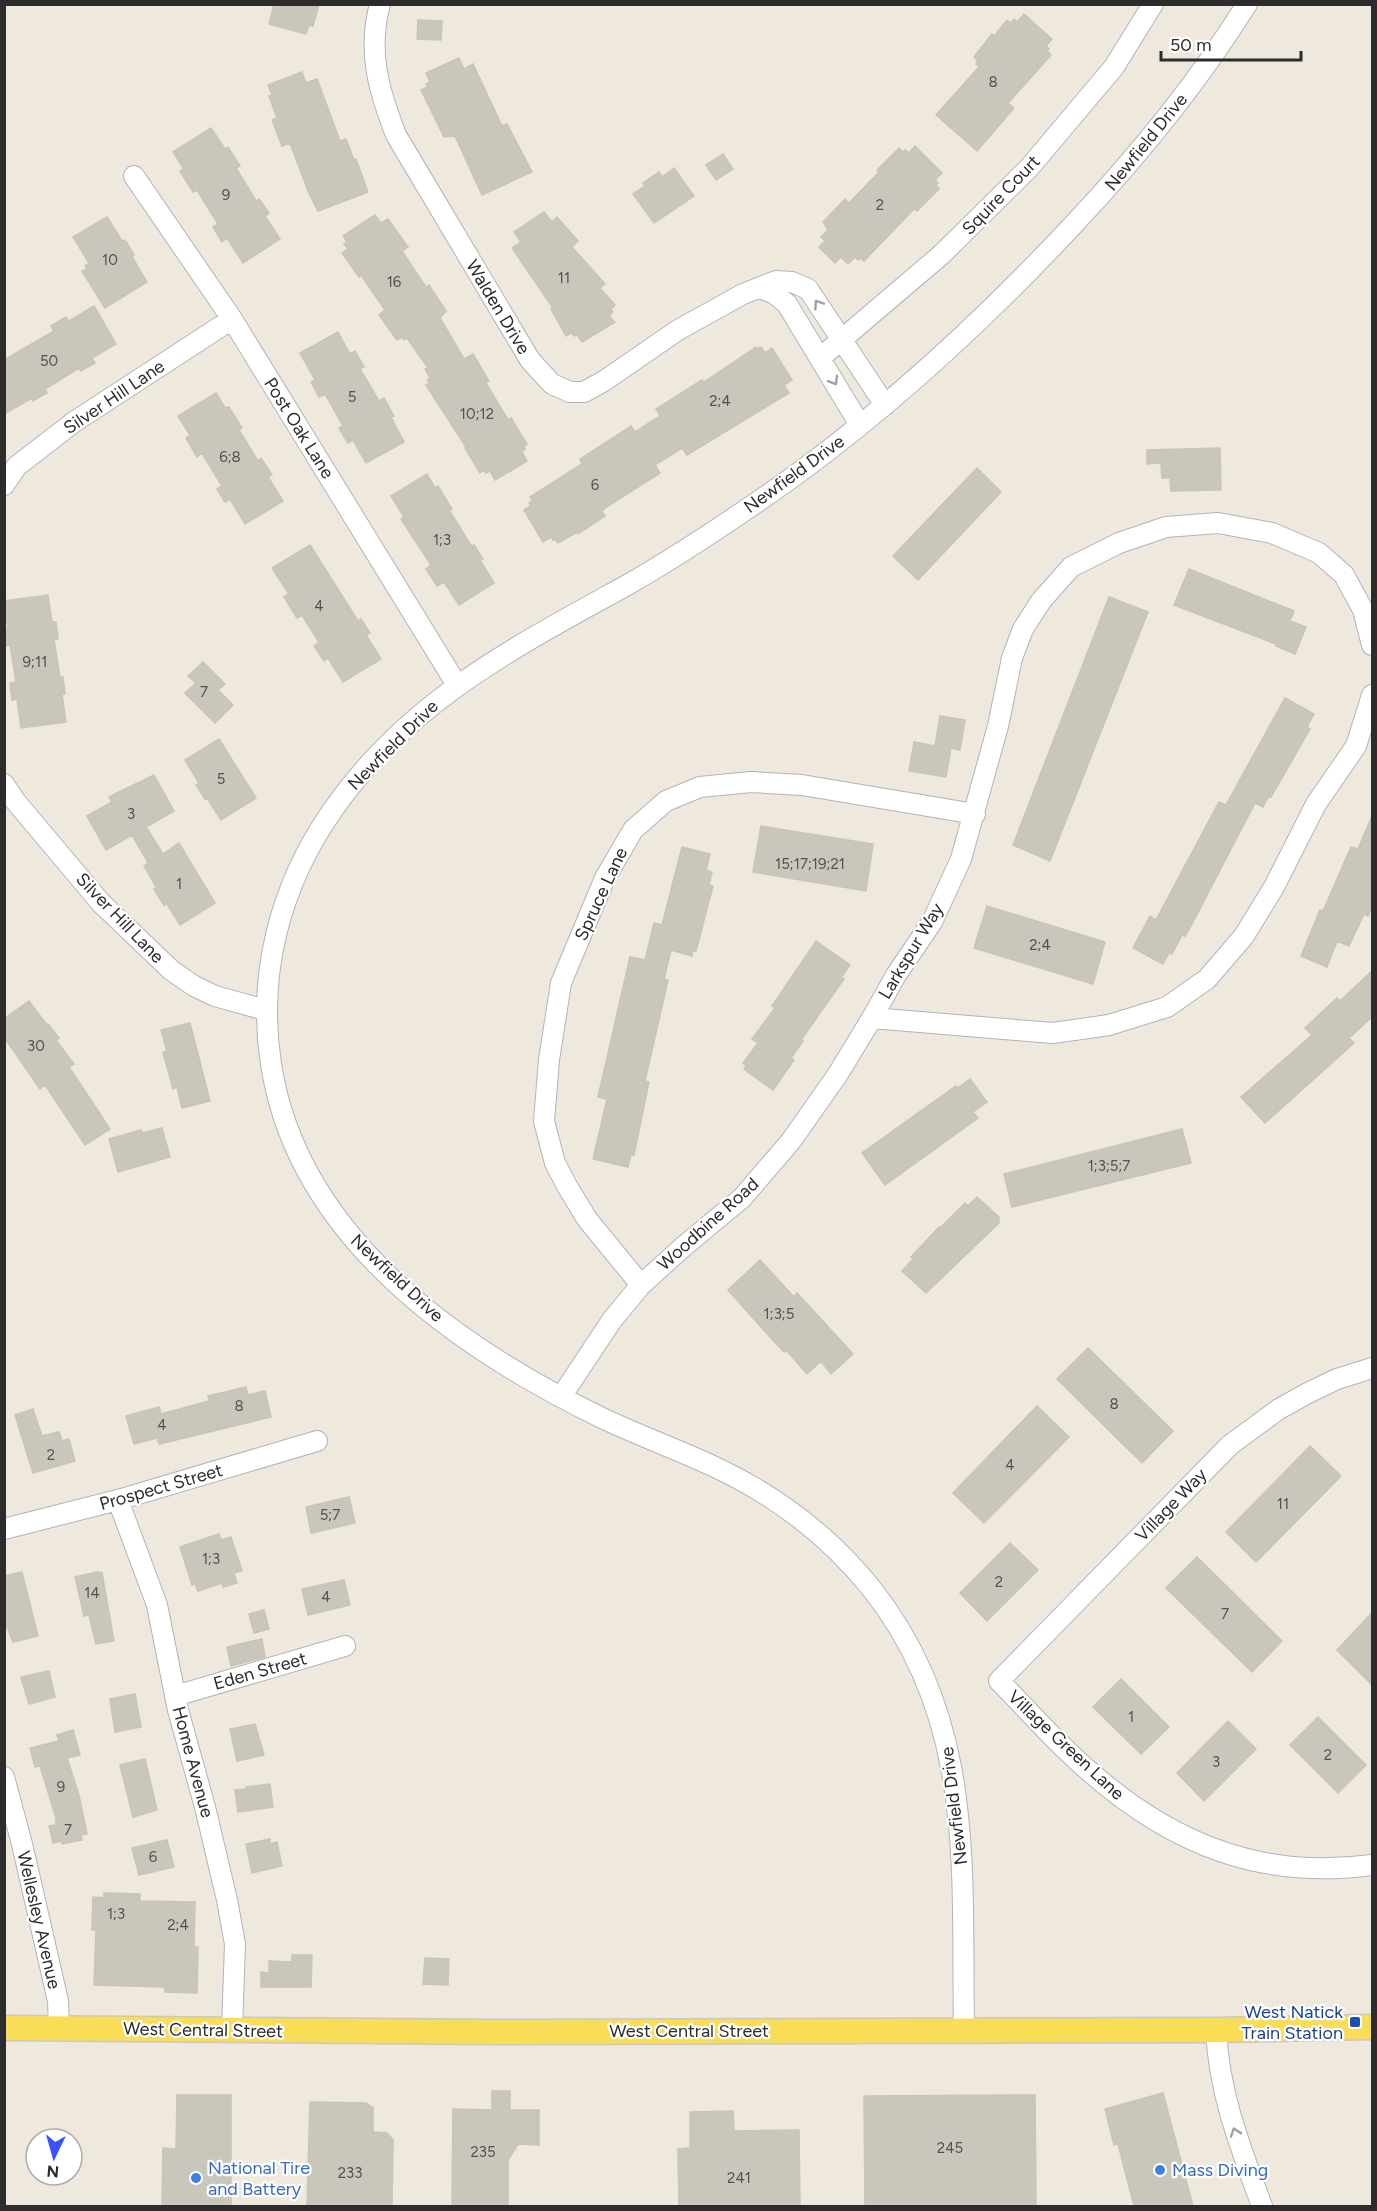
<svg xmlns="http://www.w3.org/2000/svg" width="1377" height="2211" viewBox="0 0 1377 2211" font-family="Figtree,sans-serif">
<rect width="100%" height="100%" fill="#eee8dd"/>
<path fill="#c9c6bc" stroke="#cac4b6" stroke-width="1.5" d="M274 4H319L313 26 309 25 306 34 269 24Z
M1024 14 1052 39 1046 46 1049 49 1047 51 1051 55 1008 103 1014 108 977 151 936 115 979 67 976 64 978 61 974 57 992 34 994 36 1007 20 1011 23 1014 19 1017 22Z
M418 20 442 21 441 40 417 39Z
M459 58 464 69 473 64 502 126 507 124 532 172 482 195 455 136 444 137 421 90 428 87 426 84 430 82 426 73Z
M302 72 306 83 317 79 340 141 346 139 354 160 356 159 368 192 318 211 308 191 290 143 282 146 272 120 277 118 269 96 272 95 268 85Z
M211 128 225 149 228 147 240 166 236 168 256 201 259 199 269 213 265 216 280 239 243 263 227 238 222 242 213 227 218 224 197 190 193 192 180 171 184 169 173 152Z
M915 146 942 173 935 180 938 183 936 185 939 189 917 211 914 209 864 261 860 258 858 260 855 257 848 264 841 257 835 263 819 247 825 241 821 237 828 230 823 222 845 199 849 203 879 172 877 170 899 148 903 152 905 150 909 153Z
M723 154 733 169 716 180 706 165Z
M674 168 694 196 654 223 633 194 645 186 643 183 659 172 662 177Z
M544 212 552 222 557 217 578 241 572 247 605 284 600 288 615 305 611 309 613 312 609 316 615 322 582 342 577 335 574 336 571 333 566 336 551 309 553 308 512 248 521 242 514 232Z
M375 215 381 223 388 219 408 247 402 251 426 287 429 285 446 311 440 318 464 359 473 354 489 381 486 383 508 420 511 418 527 444 524 446 525 449 522 452 527 461 495 480 490 471 486 473 484 470 480 473 465 448 466 447 426 385 430 383 427 380 430 378 425 369 428 368 407 338 404 340 402 337 397 340 379 315 385 310 361 275 359 277 342 253 348 249 344 244 347 242 343 236Z
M107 217 122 241 124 240 127 243 134 255 132 257 147 282 105 308 82 271 87 269 85 266 89 263 73 237Z
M94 306 116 344 92 358 95 363 81 371 79 368 45 389 47 393 33 401 32 398 4 414V360L54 331 51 326 66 317 69 321Z
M338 332 350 354 355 351 364 367 360 369 379 401 384 398 394 416 391 417 404 442 366 463 353 440 348 443 339 428 343 426 325 394 319 397 311 382 315 380 300 353Z
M756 347 757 349 761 347 765 353 772 348 792 380 784 385 789 393 687 455 682 448 655 465 660 473 605 508 602 511 605 516 578 534 577 532 558 543 555 539 553 540 551 537 543 542 524 510 531 506 529 503 533 501 530 497 582 464 580 459 602 445 631 426 635 432 660 416 656 409 702 380 704 382Z
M216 393 225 408 229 407 242 428 239 430 258 461 261 458 272 475 268 477 283 501 245 524 230 499 225 502 217 489 222 486 202 453 197 457 186 438 190 435 178 416Z
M1220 448 1221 490 1171 491 1170 478H1162L1161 463 1147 464V450Z
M977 468 1001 492 918 580 893 556Z
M427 474 435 488 438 486 452 509 449 510 472 547 474 545 483 559 480 560 494 583 459 605 444 582 437 586 426 569 431 565 401 519 404 517 391 496Z
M310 545 358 621 361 619 370 633 366 635 381 659 343 682 328 658 324 661 314 646 319 642 302 615 297 618 284 597 289 594 272 568Z
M1189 569 1294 611 1290 621 1306 627 1295 654 1276 646V644L1174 605Z
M48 595 52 622H56L58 639 54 640 60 677H63L65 694H62L66 722 21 728 17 699 12 700 10 683 16 682 10 645 4 646V630L8 629 4 601Z
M1109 597 1148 612 1050 861 1013 845Z
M203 662 225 684 218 690 233 705 215 723 185 693 196 683 188 676Z
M1285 698 1314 714 1307 727 1310 729 1271 797 1269 796 1263 807 1255 803 1191 926 1185 936 1182 935 1172 954 1169 953 1163 964 1133 948 1150 916 1156 920 1219 802 1226 805Z
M940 716 965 720 960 750 951 748 946 777 909 771 914 742 935 746Z
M219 739 256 798 221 820 207 798 205 799 196 785 199 783 185 760Z
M154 775 174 811 146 827 163 854 179 843 215 903 180 925 167 904 164 905 154 889 156 887 144 866 148 863 132 835 106 850 87 816 112 802 109 797 113 795Z
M1372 816V906L1368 916 1364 914 1349 946 1337 941 1327 967 1301 956 1320 910 1323 911 1351 847 1358 849Z
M761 826 873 844 866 891 753 872Z
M682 847 710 854 706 870 712 872 709 885 713 886 696 951 693 950 692 956 671 950 664 979 668 980 645 1081 649 1082 634 1155 631 1154 628 1167 593 1159 607 1099 598 1097 630 957 645 960 654 923 662 925Z
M987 906 1105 942 1093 984 974 948Z
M816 941 850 965 841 978 844 979 801 1040 803 1041 791 1058 794 1060 773 1090 744 1069 746 1065 743 1063 758 1043 752 1039 775 1008 772 1006Z
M1372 971V1017L1349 1038 1354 1043 1265 1123 1241 1097 1312 1035 1305 1028 1337 998 1340 1001Z
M29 1001 47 1025 48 1024 59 1038 56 1040 74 1064 69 1067 110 1129 85 1145 45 1085 40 1089 4 1037V1019Z
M190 1023 210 1101 182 1108 177 1087 173 1089 163 1052 167 1051 161 1030Z
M970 1079 987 1102 973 1112 978 1118 885 1185 862 1153 956 1086 958 1088Z
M162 1128 170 1157 118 1172 109 1139 141 1130 142 1133Z
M1182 1129 1191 1163 1012 1207 1004 1174Z
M977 1197 999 1217V1223L926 1293 902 1271 913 1259 911 1257 939 1227 940 1228 965 1203 968 1206Z
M760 1260 794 1297 797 1293 853 1354 831 1374 821 1361 807 1374 786 1350 784 1352 769 1336 728 1290Z
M1088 1348 1173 1431 1142 1463 1057 1379Z
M246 1387 248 1395 265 1391 271 1417 159 1444 157 1438 134 1444 126 1416 159 1407 161 1414 209 1401 208 1396Z
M1037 1406 1069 1437 984 1523 953 1493Z
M33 1409 42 1436 59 1432 62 1441 69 1439 75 1461 33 1473 15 1415Z
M1310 1446 1341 1476 1256 1562 1226 1532Z
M349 1497 355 1523 311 1533 306 1507Z
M219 1534 221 1540 231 1537 242 1571 234 1573 237 1583 223 1587 222 1583 198 1591 195 1584 192 1585 180 1547Z
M1010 1543 1038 1570 987 1621 960 1593Z
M1197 1557 1282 1641 1252 1672 1166 1588Z
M22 1572 38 1636 13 1642 4 1619V1576Z
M97 1572 102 1573 114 1641 96 1644 89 1615 84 1616 75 1577Z
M344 1580 350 1605 308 1615 302 1589Z
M264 1610 269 1629 254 1633 249 1614Z
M1372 1613V1685L1337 1650Z
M262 1639 265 1657 231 1666 227 1647Z
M49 1671 55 1697 29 1704 21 1677Z
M1121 1679 1169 1727 1141 1754 1093 1707Z
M135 1694 141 1727 115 1732 110 1699Z
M1318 1717 1366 1765 1338 1793 1290 1745Z
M1228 1721 1256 1749 1204 1801 1177 1773Z
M255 1724 264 1755 237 1761 230 1729Z
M73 1730 80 1755 67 1758 79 1795 87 1834 81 1835 82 1840 62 1844 61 1841 53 1843 49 1826 56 1825V1818L40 1766 35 1767 30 1748 59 1741 57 1735Z
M145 1759 157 1810 133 1817 120 1765Z
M270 1784 273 1807 238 1812 235 1790 246 1789V1787Z
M270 1839V1844L277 1842 282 1866 252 1873 246 1844Z
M167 1840 174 1867 139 1875 132 1848Z
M104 1893 140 1894V1901L195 1902 194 1947H198L197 1993 165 1992V1987L94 1985 96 1930H92L93 1897 104 1898Z
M292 1955H312L311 1987H261V1972L269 1973V1961L292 1962Z
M425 1958 449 1959 448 1985 423 1984Z
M492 2091H510V2110H539V2145L518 2144 508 2160V2206H452L453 2109 492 2110Z
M1163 2093 1193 2206H1134L1118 2144 1114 2145 1105 2109Z
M177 2095H231V2206H162L163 2148 176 2149Z
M1035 2095 1036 2206H865L864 2096Z
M310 2102 366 2103 373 2108V2132L387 2133 393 2140 392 2206H307Z
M733 2111 734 2131 799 2130 800 2206H679L678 2149 690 2148V2112Z"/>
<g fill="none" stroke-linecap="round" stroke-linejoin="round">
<g stroke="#b1b3c0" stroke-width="22">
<path id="minor" d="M380 4C367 52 379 91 396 135L530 360 552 384 570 392H584L604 381 678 330 743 294 776 281 792 282 808 289 885 405
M134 176 232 319 457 685
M760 288 775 294 787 304 860 425
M820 358 941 255 1029 168 1114 67 1153 4
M4 485 17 466 74 422 232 319
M1372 645 1363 610 1344 575 1319 553 1272 533 1218 523 1166 527 1119 543 1071 567 1041 601 1023 629 1012 658 998 726 961 859 932 922 896 975 872 1018 1053 1033 1109 1025 1167 1007 1207 979 1244 936 1274 887 1316 804 1356 746 1372 695
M4 784 16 802 101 903 171 970 194 986 215 996 265 1010
M641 1285 587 1219 567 1186 555 1163 544 1121 549 1060 561 983 605 878 633 830 666 801 700 787 751 782 802 785 975 814
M1372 1368 1337 1379 1308 1393 1279 1409 1230 1445 999 1681C1029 1711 1057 1744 1089 1771 1172 1844 1261 1880 1372 1865
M561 1397 612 1320 641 1285 683 1247 742 1198 791 1141 838 1074 872 1018
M118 1500 157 1605 178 1710 205 1807 227 1900 235 1944 232 2030
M4 1529 118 1500 317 1441
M175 1696 345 1646
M4 1777 22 1844 58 2001 59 2028
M964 2030C961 1871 977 1721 871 1588 830 1537 776 1496 717 1468 679 1450 640 1436 602 1418 456 1347 297 1236 271 1064 257 974 280 886 332 811 408 701 515 647 629 584 669 561 709 535 747 509 868 428 975 330 1074 224 1138 156 1197 84 1247 4
M1216 2030C1219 2094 1240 2146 1262 2206"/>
</g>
<g stroke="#c8c8c8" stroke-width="27">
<path id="major" d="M4 2028 495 2032 1216 2030 1372 2027"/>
</g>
<use href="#minor" stroke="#fff" stroke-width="20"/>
<use href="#major" stroke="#f9dd57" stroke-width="24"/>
</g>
<defs><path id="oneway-chevron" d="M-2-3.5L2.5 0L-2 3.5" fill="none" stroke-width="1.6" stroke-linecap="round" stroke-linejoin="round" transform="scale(1.5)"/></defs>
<g stroke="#a0a0a0">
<use href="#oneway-chevron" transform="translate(818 304) rotate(-124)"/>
<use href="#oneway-chevron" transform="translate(834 381) rotate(59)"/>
<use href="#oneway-chevron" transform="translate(1235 2132) rotate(-109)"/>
</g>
<rect fill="#1a4fb4" stroke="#fff" stroke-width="2" x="1349" y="2016" width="12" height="12" rx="3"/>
<g fill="#3f7fe0" stroke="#fff" stroke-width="2">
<circle cx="1160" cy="2170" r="6"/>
<circle cx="196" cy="2178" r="6"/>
</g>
<g text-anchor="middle" stroke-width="4.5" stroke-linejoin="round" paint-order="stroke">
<g font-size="15" fill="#535250">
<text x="993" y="87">8</text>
<text x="226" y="200">9</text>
<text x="880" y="210">2</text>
<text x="110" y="265">10</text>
<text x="564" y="283">11</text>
<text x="394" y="287">16</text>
<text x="49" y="366">50</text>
<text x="352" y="402">5</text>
<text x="720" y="406">2;4</text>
<text x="477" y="419">10;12</text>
<text x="230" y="462">6;8</text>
<text x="595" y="490">6</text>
<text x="442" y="545">1;3</text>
<text x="319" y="611">4</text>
<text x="35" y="667">9;11</text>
<text x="204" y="697">7</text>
<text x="221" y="784">5</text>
<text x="131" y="819">3</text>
<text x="810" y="869">15;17;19;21</text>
<text x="179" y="889">1</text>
<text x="1040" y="950">2;4</text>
<text x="36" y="1051">30</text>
<text x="1109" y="1171">1;3;5;7</text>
<text x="779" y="1319">1;3;5</text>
<text x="1114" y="1409">8</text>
<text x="239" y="1411">8</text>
<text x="162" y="1430">4</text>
<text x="51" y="1460">2</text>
<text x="1010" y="1470">4</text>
<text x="1283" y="1509">11</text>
<text x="330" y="1520">5;7</text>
<text x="211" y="1564">1;3</text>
<text x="999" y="1587">2</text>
<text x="92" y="1598">14</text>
<text x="326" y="1602">4</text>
<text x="1225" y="1619">7</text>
<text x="1131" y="1722">1</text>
<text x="1328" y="1760">2</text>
<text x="1216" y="1767">3</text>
<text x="61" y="1792">9</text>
<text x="68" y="1835">7</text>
<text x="153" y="1862">6</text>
<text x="116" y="1919">1;3</text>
<text x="178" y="1930">2;4</text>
<text x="950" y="2153">245</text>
<text x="483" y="2157">235</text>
<text x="350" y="2178">233</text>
<text x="739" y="2183">241</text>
</g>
<g font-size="18" fill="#2c2c2c" stroke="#fff">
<text transform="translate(1146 142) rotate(-51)" y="6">Newfield Drive</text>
<text transform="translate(1001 195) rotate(-46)" y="6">Squire Court</text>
<text transform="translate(498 307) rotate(59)" y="6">Walden Drive</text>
<text transform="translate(114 397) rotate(-34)" y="6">Silver Hill Lane</text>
<text transform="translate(299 428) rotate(58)" y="6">Post Oak Lane</text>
<text transform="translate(794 474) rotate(-36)" y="6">Newfield Drive</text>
<text transform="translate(393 745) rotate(-45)" y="6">Newfield Drive</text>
<text transform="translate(601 894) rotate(-65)" y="6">Spruce Lane</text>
<text transform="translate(120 918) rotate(46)" y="6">Silver Hill Lane</text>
<text transform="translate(911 951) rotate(-59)" y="6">Larkspur Way</text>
<text transform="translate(708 1224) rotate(-42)" y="6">Woodbine Road</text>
<text transform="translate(397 1278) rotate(43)" y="6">Newfield Drive</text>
<text transform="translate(161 1487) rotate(-16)" y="6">Prospect Street</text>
<text transform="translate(1171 1505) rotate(-46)" y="6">Village Way</text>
<text transform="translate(260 1671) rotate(-16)" y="6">Eden Street</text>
<text transform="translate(1066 1745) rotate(43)" y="6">Village Green Lane</text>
<text transform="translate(193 1762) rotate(75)" y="6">Home Avenue</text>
<text transform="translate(954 1806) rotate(-97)" y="6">Newfield Drive</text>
<text transform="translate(39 1920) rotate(77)" y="6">Wellesley Avenue</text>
<text transform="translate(203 2030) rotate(1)" y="6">West Central Street</text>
<text x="689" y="2037">West Central Street</text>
</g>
<g font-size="18" fill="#164399" stroke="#fff" text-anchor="end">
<text x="1343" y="2018">West Natick<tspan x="1343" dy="21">Train Station</tspan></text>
</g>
<g font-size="18" fill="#366cbe" stroke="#fff" text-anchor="start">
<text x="208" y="2174">National Tire<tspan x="208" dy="21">and Battery</tspan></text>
<text x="1172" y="2176">Mass Diving</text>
</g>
</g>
<rect width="1377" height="2211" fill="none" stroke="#2c2c2c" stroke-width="12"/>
<g transform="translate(54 2157) rotate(185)"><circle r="28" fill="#ffffff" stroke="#ababab" stroke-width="1.5"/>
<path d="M0-4.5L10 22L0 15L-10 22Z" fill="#3952ff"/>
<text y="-9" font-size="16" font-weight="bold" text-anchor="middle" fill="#2c2c2c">N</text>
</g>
<path d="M1161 51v9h140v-9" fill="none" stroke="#2c2c2c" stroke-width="3"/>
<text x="1170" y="51" font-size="18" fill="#2c2c2c" stroke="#ffffff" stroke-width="4.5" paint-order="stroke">50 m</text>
</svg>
